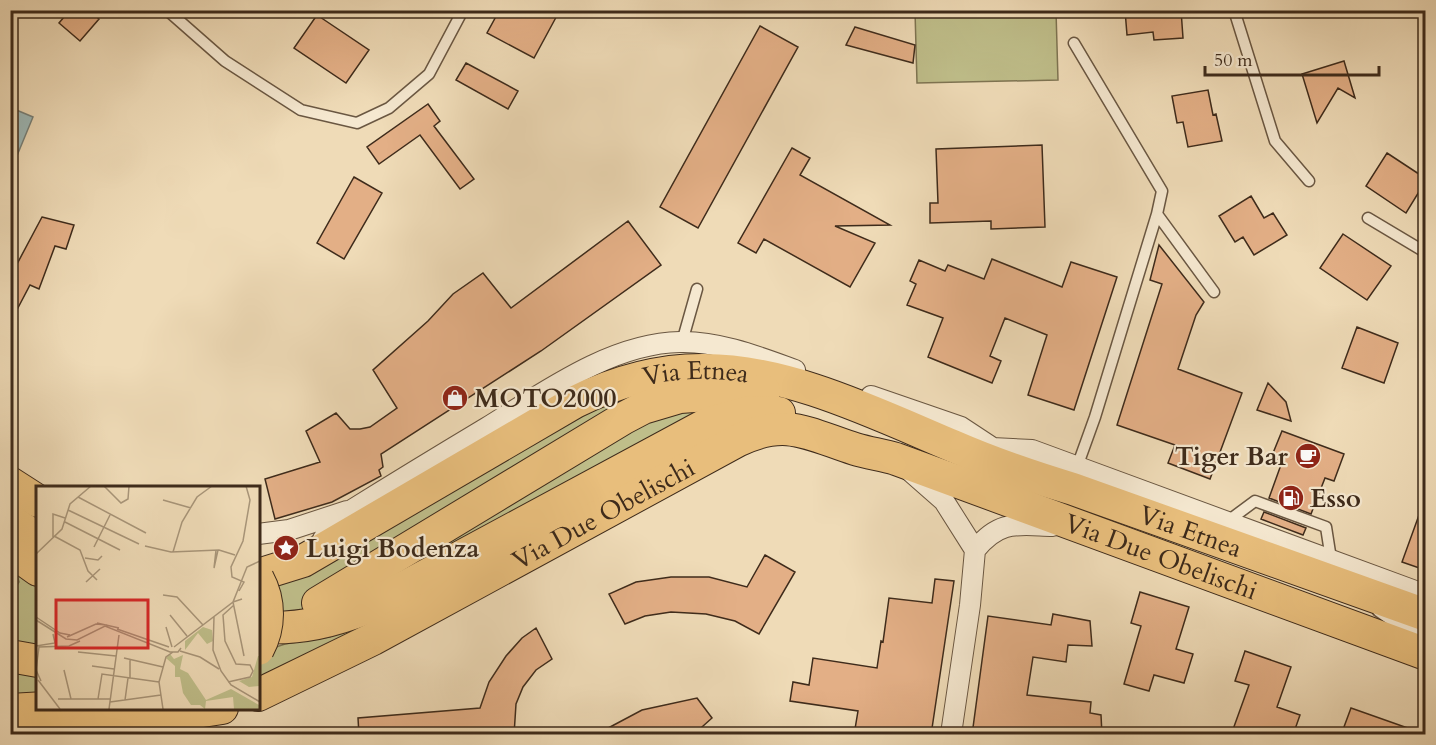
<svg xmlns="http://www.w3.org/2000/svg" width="1436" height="745" viewBox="0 0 1436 745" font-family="Cardo,serif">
<rect width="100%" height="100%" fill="#efdbb7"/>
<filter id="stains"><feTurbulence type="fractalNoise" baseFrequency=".00333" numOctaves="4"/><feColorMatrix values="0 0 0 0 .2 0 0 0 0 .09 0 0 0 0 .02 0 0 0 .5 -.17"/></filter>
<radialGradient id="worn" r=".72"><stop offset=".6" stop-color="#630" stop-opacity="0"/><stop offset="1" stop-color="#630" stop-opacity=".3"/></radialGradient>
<path fill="#bfbe8a" stroke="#7e7452" stroke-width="1.5" d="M915 11H1056L1058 80 917 83Z
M641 393 321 610 283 614 258 589 586 414 601 406Z
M697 406 732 430 258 683V653L285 644 330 637 324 609 620 432Z
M14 565 37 582V646L11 641V595L19 582Z
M10 666 37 670 38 708H151L11 724Z"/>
<path fill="#9db9b8" stroke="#778079" stroke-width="1.5" d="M14 109 33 117 16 158 10 156 11 119Z"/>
<path fill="#e3af86" stroke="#3e2b1b" stroke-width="1.5" d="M70 10H89L99 19 80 41 59 23Z
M560 10 534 58 487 33 499 11Z
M1125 10H1151L1152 12 1181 10 1183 38 1154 40 1153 32 1127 35Z
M317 15 369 50 346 83 294 48Z
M760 26 798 47 698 228 660 207Z
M855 27 915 45 913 63 846 45Z
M1344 61 1355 98 1338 88 1317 123 1302 74Z
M466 63 518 91 508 109 456 80Z
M1208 90 1213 115 1216 114 1222 141 1188 147 1183 122 1177 123 1172 96Z
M428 104 440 121 434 126 474 179 460 189 420 135 379 164 367 147Z
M1042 145 1045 227 991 229V221L930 223V203H938L936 149Z
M792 148 810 158 800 175 890 225 835 226 875 243 850 287 764 239 756 253 738 243Z
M1387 153 1425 178V182L1406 213 1366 186Z
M354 177 382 193 344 259 317 243Z
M1251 196 1264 218 1273 213 1287 235 1254 255 1243 237 1235 242 1219 216Z
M42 217 74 225 66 249 55 246 39 289 30 285 10 323V261L17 264Z
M628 221 661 265 541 351 381 454 383 467 379 470 381 476 332 502 275 519 265 479 320 462 306 431 336 413 350 429H360L370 427 397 408 373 370 428 321 453 294 483 273 511 308Z
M1343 234 1391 266 1367 300 1320 268Z
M1159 245 1204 302 1196 315 1178 369 1242 393 1210 479 1168 463 1175 445 1117 425 1162 284 1150 280Z
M992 259 1062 287 1071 262 1117 277 1074 410 1028 395 1047 335 1005 318 990 356 1001 361 992 383 928 357 943 318 907 305 916 284 910 281 919 260 945 271 948 265 984 279Z
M1357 327 1398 343 1384 383 1342 368Z
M1268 383 1286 402 1291 421 1257 410Z
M1282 431 1344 454 1334 481 1325 478 1311 514 1269 498 1282 462 1271 458Z
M1423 504 1425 505V570L1402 562Z
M1264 512 1306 528 1303 535 1261 519Z
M765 555 795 572 759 634 735 621 706 614 671 612 645 616 625 624 609 594 636 582 671 577H709L747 587Z
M935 579 954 581 931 735H854L858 711 790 701 793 682 809 685 813 658 877 668 881 641 883 642 889 598 932 603Z
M1140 592 1189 607 1176 649 1193 654 1184 683 1154 675 1149 691 1124 684 1141 626 1131 623Z
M1053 614 1090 621 1092 646 1068 645 1066 662 1033 657 1027 695 1091 702 1090 713 1101 715 1102 735H972L988 616 1051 625Z
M536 628 552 659 536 670 523 687 516 704 514 735H359L358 718 480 708 489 682 506 656 522 638Z
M1245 651 1291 667 1277 707 1300 715 1293 735H1278L1263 729 1261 735H1231L1249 685 1235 681Z
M697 698 712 718 693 735H595L642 710Z
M1351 708 1419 732 1418 735H1341Z"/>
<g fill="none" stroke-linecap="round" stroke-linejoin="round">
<g stroke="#6a5742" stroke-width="13">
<path id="service" d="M167 10 225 61 301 110 357 123 389 108 429 74 463 10
M1234 10 1275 141 1309 181
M1074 43 1162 191 1157 214
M1368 218 1425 252
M1426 250V273
M682 342 697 289
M1077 467 1095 417 1157 214 1214 292
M1228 521 1255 501 1326 527 1331 559
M1378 611 1398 625 1426 635"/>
</g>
<g stroke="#6a5742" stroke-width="22">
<path id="minor" d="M871 396 961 427 1005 456
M992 448 1032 450 1426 595
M911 472 944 501 975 550
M258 534 289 530 347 511
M323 539 350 511C395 483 441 455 486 428 543 393 611 343 680 342 719 341 759 357 795 370
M975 550C1000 519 1018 525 1053 526
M951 734 970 605 975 550"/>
</g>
<g stroke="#3e2b1b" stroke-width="34">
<g id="primary">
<path d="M10 483 38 501"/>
<path d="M10 520 38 539"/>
<path d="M10 550 38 570"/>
<path id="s1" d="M258 575 303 561 575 402C615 382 656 370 702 370 786 369 877 414 953 446 992 463 1033 477 1073 489L1426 615"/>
<path d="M318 603 624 418 643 408 680 397 764 391"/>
<path d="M258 627C296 630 329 623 364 609L709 423 750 412 779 413"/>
<path d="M10 656 38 661"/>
<path id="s2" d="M258 695 373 639 737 441C786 417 808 434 855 449 868 453 882 455 896 459L1426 654"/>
<path d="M10 710 45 708"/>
<path d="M10 733 196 712 222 708"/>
</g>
</g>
<use href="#service" stroke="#f5e8d0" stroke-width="10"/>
<use href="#minor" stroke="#f5e8d0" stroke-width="20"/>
<use href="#primary" stroke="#e8be7c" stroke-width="32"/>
<g stroke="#3e2b1b" stroke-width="34" stroke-linecap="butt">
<path id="primary-bridge" d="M258 579C270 601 270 627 258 649"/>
</g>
<use href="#primary-bridge" stroke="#e8be7c" stroke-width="32"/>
</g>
<defs>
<g id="shop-disc" transform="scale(1.35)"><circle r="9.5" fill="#8f2418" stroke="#f5e8d0"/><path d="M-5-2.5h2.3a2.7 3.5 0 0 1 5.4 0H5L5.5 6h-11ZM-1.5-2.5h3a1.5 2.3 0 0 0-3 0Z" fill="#fff"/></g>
<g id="cafe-disc" transform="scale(1.35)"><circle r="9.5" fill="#8f2418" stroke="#f5e8d0"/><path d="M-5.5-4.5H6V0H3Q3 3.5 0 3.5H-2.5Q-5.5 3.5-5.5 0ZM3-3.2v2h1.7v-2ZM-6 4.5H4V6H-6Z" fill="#fff"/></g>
<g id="fuel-disc" transform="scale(1.35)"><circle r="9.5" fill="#8f2418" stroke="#f5e8d0"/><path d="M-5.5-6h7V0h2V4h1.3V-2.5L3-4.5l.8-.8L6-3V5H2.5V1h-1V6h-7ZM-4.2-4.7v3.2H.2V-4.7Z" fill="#fff"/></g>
<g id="sight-disc" transform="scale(1.35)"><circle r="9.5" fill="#8f2418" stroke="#f5e8d0"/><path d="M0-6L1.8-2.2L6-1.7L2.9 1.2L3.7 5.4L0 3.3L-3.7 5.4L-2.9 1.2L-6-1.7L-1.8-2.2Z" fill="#fff"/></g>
</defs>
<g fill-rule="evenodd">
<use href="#shop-disc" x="455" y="398"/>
<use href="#cafe-disc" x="1308" y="456"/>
<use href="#fuel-disc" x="1291" y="498"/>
<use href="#sight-disc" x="286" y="548"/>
</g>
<g text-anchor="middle" stroke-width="4.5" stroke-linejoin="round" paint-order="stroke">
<g font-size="26" fill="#3e2b1b" stroke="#f5e8d0">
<text dy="9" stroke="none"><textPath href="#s1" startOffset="488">Via Etnea</textPath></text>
<text dy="9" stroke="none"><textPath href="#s2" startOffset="390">Via Due Obelischi</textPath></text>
<text dy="9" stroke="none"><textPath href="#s1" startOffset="1011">Via Etnea</textPath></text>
<text dy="9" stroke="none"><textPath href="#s2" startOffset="990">Via Due Obelischi</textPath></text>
</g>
<g font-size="26" font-weight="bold" fill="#3e2b1b" stroke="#f5e8d0" text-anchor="start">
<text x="474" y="407">MOTO2000</text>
<text x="1288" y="465" text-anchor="end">Tiger Bar</text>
<text x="1310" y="507">Esso</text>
<text x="306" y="557">Luigi Bodenza</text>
</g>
</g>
<g transform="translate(36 486)">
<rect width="224" height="224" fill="#efdbb7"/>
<path d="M167 141 176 144 177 155 171 158 162 147 149 164V155ZM134 168 138 173 147 169 144 183 152 187 170 214 195 203 223 219V223H198L197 211 170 215 169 223 164 219H155L147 207 144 191H139V180L130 172ZM222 170H223V200L213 201 203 195 216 191Z" fill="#bfbe8a"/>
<path fill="none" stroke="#a89579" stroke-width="1.5" d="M68 0 85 17 92 13 93 0M42 11 110 47M127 14 155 22M32 24 103 58M29 36 84 64M18 50 44 64 52 85 61 94M17 51V28L29 32M109 60 135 66 183 64 199 69M58 61 74 29M180 64 178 82 182 64M137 66 146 36 161 11 176 0M0 68 26 43 34 18 55 0M49 72 62 74 66 70M50 96 64 83M203 105 208 96 196 91 195 81 207 55 214 14 210 0M127 109 141 111 167 139M206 113 197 116 208 170M134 129 151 150M0 131 24 147 34 149M178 131 177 164 185 185 195 199 224 216M0 134 30 153 41 154 69 140 134 166H142L145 162M61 137 83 142M130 141 136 161M81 143 133 161M31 151 60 138 71 139M0 160 19 157 17 148M138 161 197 116 211 81 224 75M144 165 164 171 183 183M42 166 80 170M88 172 127 181M56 180 78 183M28 184 35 213M94 192V173M2 194 24 223M5 195 0 184 3 161 33 160 44 155M192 196 214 191 217 185 214 179 200 178 189 155 187 129 198 119M22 213H74M62 213 66 188 123 196M89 214 92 192M74 216 125 209M73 223 83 149M127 223 123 196 130 171 137 166"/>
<path fill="#d62828" fill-opacity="0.15" stroke="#d62828" stroke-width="3" d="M20 114H112V162H20Z"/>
<rect width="224" height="224" fill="none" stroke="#3e2b1b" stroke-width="3"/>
</g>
<rect width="1436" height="745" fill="none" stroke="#efdbb7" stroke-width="36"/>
<rect x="12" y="12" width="1412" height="721" fill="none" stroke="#3e2b1b" stroke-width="3"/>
<rect x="18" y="18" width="1400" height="709" fill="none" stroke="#3e2b1b" stroke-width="1.5"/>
<path d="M1205 66v9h174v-9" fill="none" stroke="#3e2b1b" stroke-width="3"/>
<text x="1214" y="66" font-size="18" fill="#3e2b1b" stroke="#f5e8d0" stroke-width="4.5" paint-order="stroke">50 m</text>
<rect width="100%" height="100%" filter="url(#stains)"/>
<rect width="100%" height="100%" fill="url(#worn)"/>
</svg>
